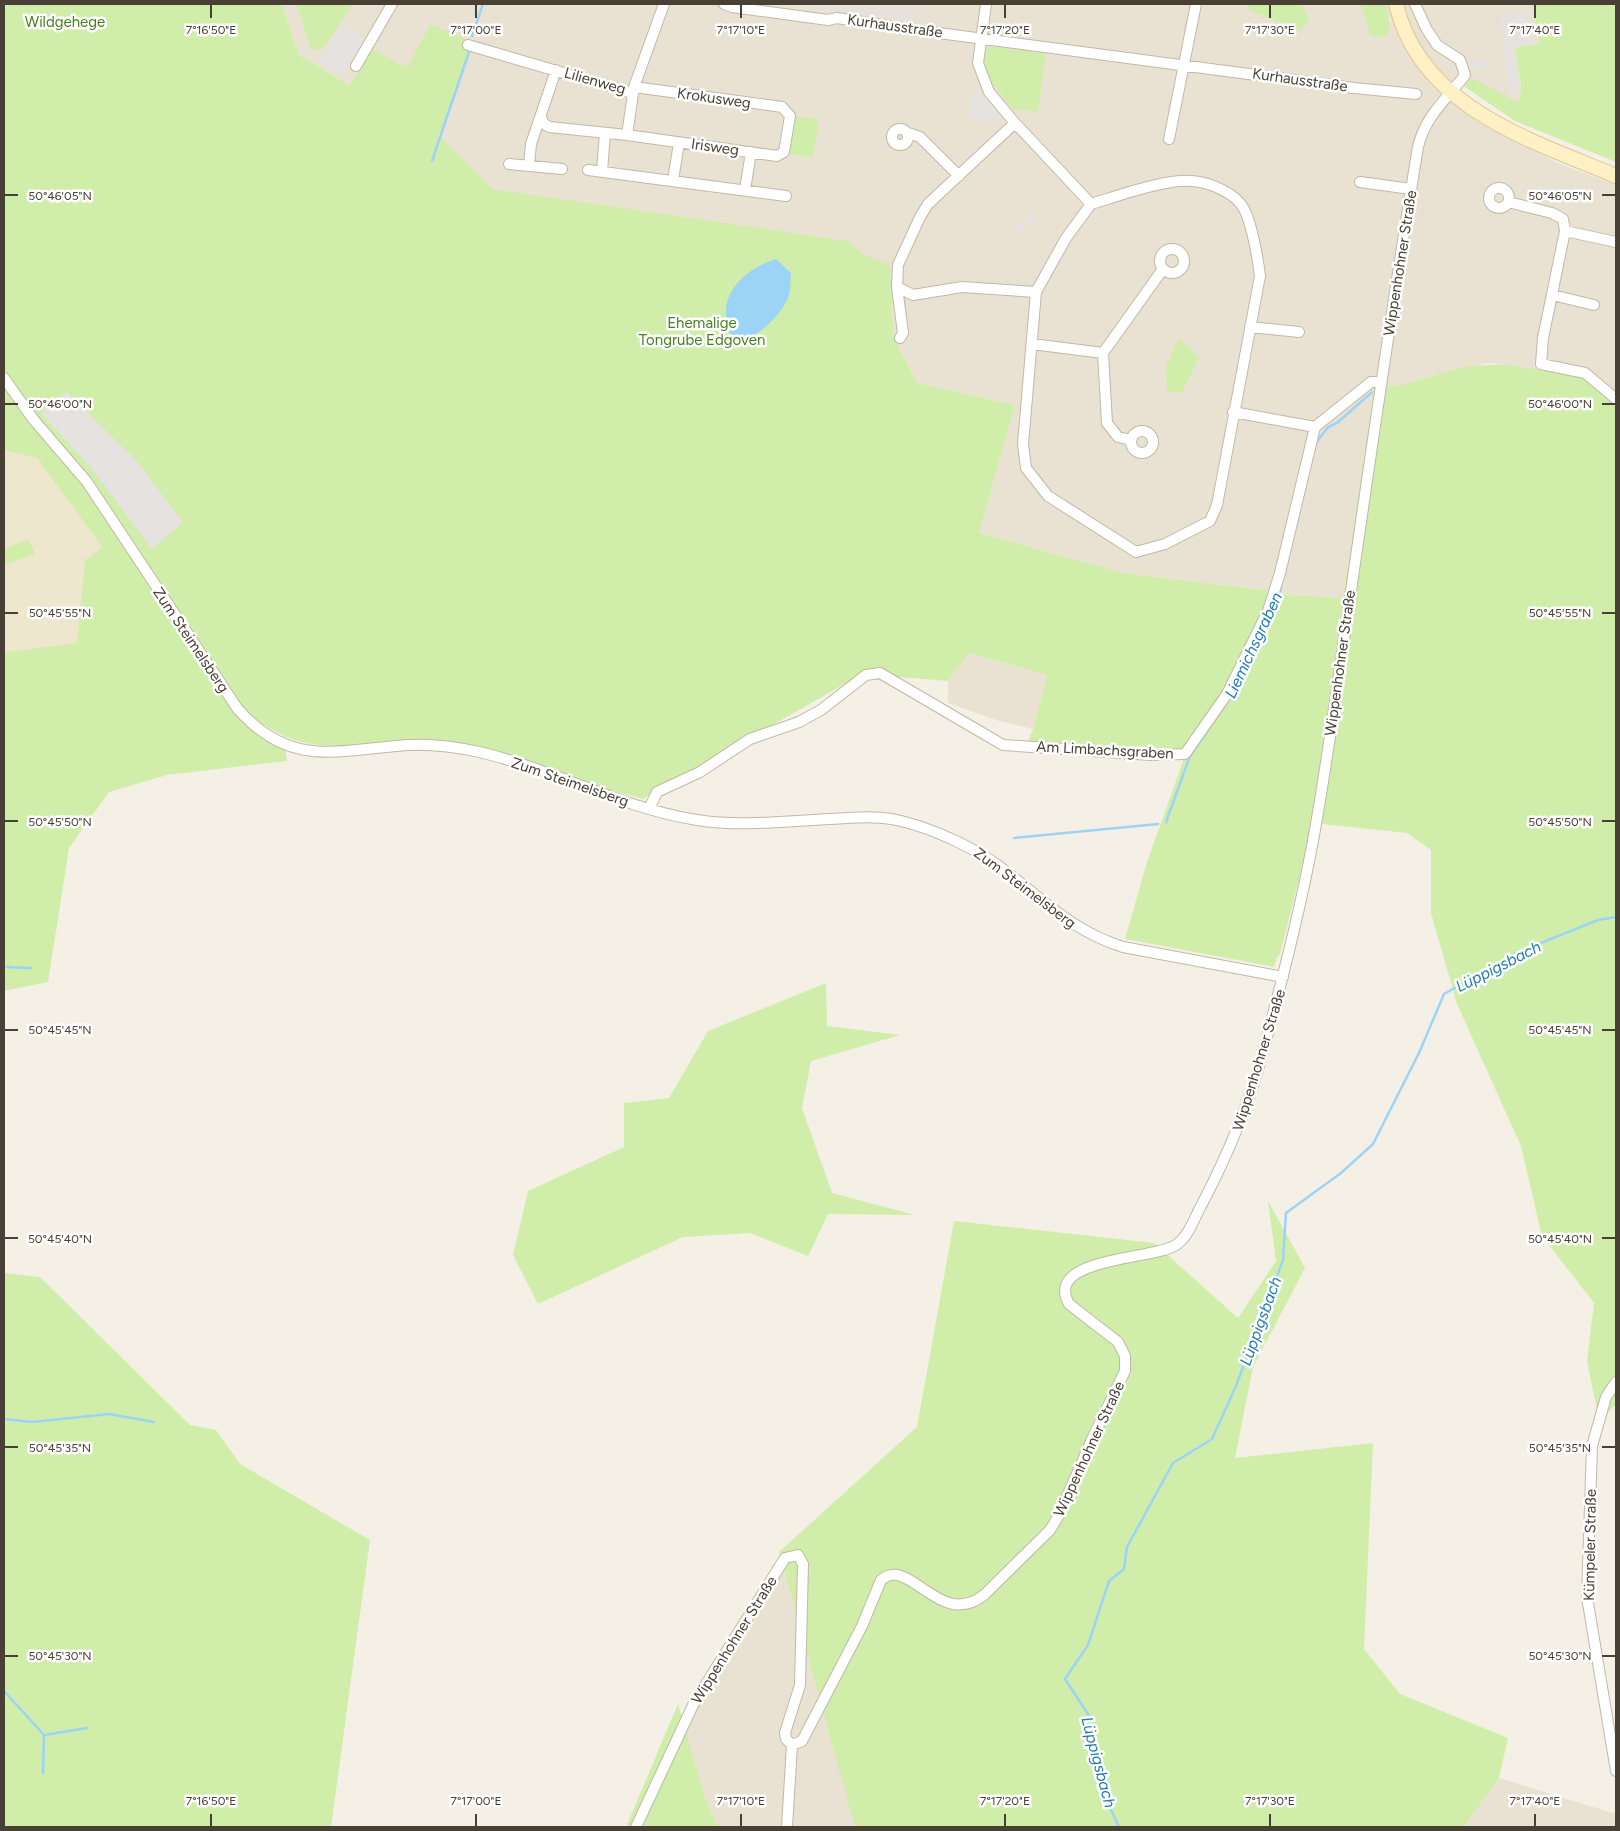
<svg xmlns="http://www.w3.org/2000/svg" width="1620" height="1831" viewBox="0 0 1620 1831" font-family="Figtree,sans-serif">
<rect width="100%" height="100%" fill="#f5f0e6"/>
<path fill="#e9e2d3" d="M282 4H1250V10L1303 7 1301 4H1361L1370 36 1391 22 1385 4H1533L1539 44 1515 48 1521 86 1519 104 1469 79 1449 100 1502 134 1558 163 1616 185V404L1587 378 1506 364 1487 363 1398 386 1385 385 1374 388 1343 598 1277 594 1273 591 1124 573 979 533 1015 405 917 383 894 338 890 300 829 241 492 189 441 137 299 55Z
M969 653 1047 675 1033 729 999 721 948 703V681Z
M782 1563 850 1805 855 1827H718L706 1800 685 1728Z
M1499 1778 1616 1814V1827H1464Z"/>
<path fill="#e7e1db" d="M776 4H916L912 21Z"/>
<path fill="#efe6ce" d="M4 450 37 458 102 547 85 560 77 643 4 652Z"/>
<path fill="#d0edaa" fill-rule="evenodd" d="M4 4H282L299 55 350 85 372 49 407 68 430 24 467 39 472 48 441 137 492 189 847 241 864 255 890 265V275L896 280 898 301 891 304 894 338 917 383 1015 405 979 533 1124 573 1273 591 1277 594 1343 598 1374 388 1385 385 1398 386 1469 366 1506 364 1587 378 1616 404V1405L1599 1420 1587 1361 1594 1303 1542 1236 1521 1146 1457 1004 1431 913V850L1407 833 1313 823 1280 954 1277 957 1274 967 1125 939 1147 862 1185 756 1027 745 1033 729 1047 675 969 653 948 681 862 674 643 799C623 793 603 789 584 783 537 768 492 745 442 740 396 736 347 753 302 742 288 739 276 732 264 725L285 747 287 761 167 775 109 792 69 848 48 982 4 991V652L77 643 85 560 102 547 37 458 4 450ZM41 413 136 460 87 463Z
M297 4H352L325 46 319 51 310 47Z
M1250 4H1301L1309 19 1300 31 1249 10Z
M1361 4H1385C1389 16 1393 26 1385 37L1370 36Z
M1533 4H1616V162L1515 121 1462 85 1469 79 1476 80 1519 103 1521 86 1515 48 1539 44Z
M993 47 1046 53 1038 112 1013 109C1002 96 974 66 988 48Z
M796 116 819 119 813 157 790 154Z
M1179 338 1199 357 1182 393 1167 391 1166 366Z
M28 539 35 554 5 565 4 549Z
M826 983 827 1026 900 1035 811 1061 802 1108 832 1193 915 1215 828 1214 808 1256 750 1233 683 1237 538 1304 513 1255 528 1191 624 1147V1103L669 1098 708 1031Z
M1268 1201 1305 1268 1253 1367 1235 1458 1373 1443 1364 1649 1400 1694 1508 1738 1499 1778 1464 1827H855L779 1552 917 1427 954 1221 1154 1243 1238 1318 1276 1261Z
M4 1273 40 1277 190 1425 216 1430 240 1464 370 1540 331 1827H4Z
M678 1704 706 1800 718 1827H626Z"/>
<path fill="#e5e2df" d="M1530 11 1535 43 1513 46 1519 86 1518 94 1510 93 1500 15Z
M342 23 366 38 342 77 318 62Z
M1492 59 1493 66 1470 70 1469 63Z
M973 92 984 95 983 101 991 104 1001 115 999 122 967 116Z
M1033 212 1038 217 1020 234 1015 229Z
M67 392 136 460 183 522 152 549 87 463 41 413Z"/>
<path fill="#9cd4f8" d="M776 259 791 273C790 281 791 293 787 300 777 320 758 336 737 343L726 328C726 319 725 307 728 299 735 279 756 265 776 259Z"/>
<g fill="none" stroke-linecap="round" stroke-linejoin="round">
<path stroke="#9cd4f8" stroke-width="2.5" d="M472 36 483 4
M432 161 469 52
M1316 443 1328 427 1337 423 1372 392
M1275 605 1281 587
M1230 697 1259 640
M1166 822 1190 756 1223 708
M1014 838 1158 824
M4 967 31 968
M4 1419 32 1422 109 1414 154 1422
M4 1691 44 1735 87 1728
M43 1773 44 1735
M1119 1827 1107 1801 1104 1776 1088 1714 1065 1679 1088 1645 1109 1581 1124 1569 1127 1547 1173 1463 1212 1439 1236 1386 1283 1260 1286 1213 1341 1173 1373 1144 1419 1053 1444 994 1514 954 1598 920 1616 917"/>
<g stroke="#c1b8a7" stroke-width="12">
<path id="street" d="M724 4 732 7 828 20 837 18 901 28 1354 88 1416 94
M986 4 978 63 989 92 1015 123 1091 204
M468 45 632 93
M356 66 392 4
M634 87 782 107 790 116 784 152 777 156 627 135 634 87 664 4
M541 116 543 123 549 127 627 135
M1015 123 928 204 920 217 898 265 897 287 913 295 962 287 1036 292 1023 444 1026 468 1048 496 1136 552 1165 544 1210 521 1217 505 1260 276C1258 259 1252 224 1244 209 1236 193 1209 182 1192 181 1164 179 1118 196 1091 204
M892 137a8 8 0 1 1 16 0a8 8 0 1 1-16 0Z
M908 133 920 137 959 176
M1169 139 1196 4
M509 164 562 169
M529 166 531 144 556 70
M588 170 786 196
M602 171 605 133
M673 180 679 143
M1360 182 1411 189
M1489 198a10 10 0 1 1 20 0a10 10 0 1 1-20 0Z
M745 190 751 152
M1508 202 1552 213 1563 219 1565 231 1543 338 1541 364 1585 373 1616 399
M1565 231 1616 242
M1160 261a12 12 0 1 1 24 0a12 12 0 1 1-24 0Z
M897 287 903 333 900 338
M1036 292 1066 238 1091 204
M1552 295 1594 305
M1250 327 1299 332
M1032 344 1103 353
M4 378 33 419 87 482 237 708C290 769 337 750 408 745 431 744 456 747 479 752 553 769 621 808 697 820 740 827 787 821 830 819 854 818 878 815 901 821 934 829 978 849 1004 870 1045 901 1072 931 1123 947L1283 977
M1233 412 1315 427
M1131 442a11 11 0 1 1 22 0a11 11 0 1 1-22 0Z
M1131 440 1118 437 1107 423 1103 353 1163 269
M649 809 657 792 700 772 750 739 799 722 821 710 866 675 880 673 1003 745 1151 755 1185 754 1227 694 1268 611 1280 573 1315 427 1371 382H1381
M1616 1382 1606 1397 1592 1446 1587 1597 1616 1771
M636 1827 693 1705 785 1558 798 1555 803 1564 800 1685 785 1733 786 1739 792 1745 802 1741 862 1626 881 1580C910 1555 939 1630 984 1595L1050 1530 1059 1515 1093 1437 1125 1371V1356L1118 1342 1069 1304C1043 1257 1154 1260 1176 1245 1188 1237 1193 1221 1200 1208 1228 1155 1249 1106 1264 1048 1284 974 1303 900 1316 824 1330 744 1340 664 1352 584 1373 438 1394 292 1418 147 1425 116 1447 99 1465 75L1460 60 1437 45 1426 28 1415 4
M787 1827 792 1745"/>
</g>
<g stroke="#ddc893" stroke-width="16">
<path id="secondary" d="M1396 4C1420 107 1530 140 1616 176"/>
</g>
<use href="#street" stroke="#fff" stroke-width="10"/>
<use href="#secondary" stroke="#fff0c6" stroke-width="14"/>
</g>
<path fill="none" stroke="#484034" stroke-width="2" d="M211 5V18M476 5V18M741 5V18M1005 5V18M1270 5V18M1535 5V18M5 195H18M1602 195H1615M5 404H18M1602 404H1615M5 613H18M1602 613H1615M5 821H18M1602 821H1615M5 1030H18M1602 1030H1615M5 1238H18M1602 1238H1615M5 1447H18M1602 1447H1615M5 1656H18M1602 1656H1615M211 1814V1826M476 1814V1826M741 1814V1826M1005 1814V1826M1270 1814V1826M1535 1814V1826"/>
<g text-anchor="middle" stroke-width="5" stroke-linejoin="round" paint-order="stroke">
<g font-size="15" fill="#478021" stroke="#fff">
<text x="65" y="27">Wildgehege</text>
<text x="702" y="328">Ehemalige<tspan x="702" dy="17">Tongrube Edgoven</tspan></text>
</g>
<g font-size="15" fill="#484034" stroke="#fff">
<text transform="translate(895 26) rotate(8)" y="5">Kurhausstraße</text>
<text transform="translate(1300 80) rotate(8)" y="5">Kurhausstraße</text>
<text transform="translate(595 81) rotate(16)" y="5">Lilienweg</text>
<text transform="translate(714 98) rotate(8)" y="5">Krokusweg</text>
<text transform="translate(715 147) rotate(8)" y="5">Irisweg</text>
<text transform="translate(1400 263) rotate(-81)" y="5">Wippenhohner Straße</text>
<text transform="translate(191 640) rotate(56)" y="5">Zum Steimelsberg</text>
<text transform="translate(1340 663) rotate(-82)" y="5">Wippenhohner Straße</text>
<text transform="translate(1105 750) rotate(3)" y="5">Am Limbachsgraben</text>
<text transform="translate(570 782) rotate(19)" y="5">Zum Steimelsberg</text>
<text transform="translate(1025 888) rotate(37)" y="5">Zum Steimelsberg</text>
<text transform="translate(1259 1060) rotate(-73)" y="5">Wippenhohner Straße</text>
<text transform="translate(1089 1449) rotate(-65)" y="5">Wippenhohner Straße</text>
<text transform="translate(1590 1545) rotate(-89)" y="5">Kümpeler Straße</text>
<text transform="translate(734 1640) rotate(-58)" y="5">Wippenhohner Straße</text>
</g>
<g font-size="16" font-style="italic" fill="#217ab7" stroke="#fff">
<text transform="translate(1253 645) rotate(-65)" y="6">Liemichsgraben</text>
<text transform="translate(1498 966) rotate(-27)" y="6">Lüppigsbach</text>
<text transform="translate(1260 1321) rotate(-70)" y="6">Lüppigsbach</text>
<text transform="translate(1099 1762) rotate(75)" y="6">Lüppigsbach</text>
</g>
</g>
<g font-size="12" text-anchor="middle" fill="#484034" stroke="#fff" stroke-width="5" stroke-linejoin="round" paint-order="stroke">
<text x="211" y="34">7°16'50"E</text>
<text x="476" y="34">7°17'00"E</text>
<text x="741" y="34">7°17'10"E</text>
<text x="1005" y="34">7°17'20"E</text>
<text x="1270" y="34">7°17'30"E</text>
<text x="1535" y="34">7°17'40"E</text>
<text x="60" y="200">50°46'05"N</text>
<text x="1560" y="200">50°46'05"N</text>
<text x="60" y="408">50°46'00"N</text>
<text x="1560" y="408">50°46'00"N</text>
<text x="60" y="617">50°45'55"N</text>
<text x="1560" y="617">50°45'55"N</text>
<text x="60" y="826">50°45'50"N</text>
<text x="1560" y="826">50°45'50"N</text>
<text x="60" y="1034">50°45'45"N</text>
<text x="1560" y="1034">50°45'45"N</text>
<text x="60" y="1243">50°45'40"N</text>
<text x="1560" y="1243">50°45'40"N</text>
<text x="60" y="1452">50°45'35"N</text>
<text x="1560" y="1452">50°45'35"N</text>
<text x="60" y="1660">50°45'30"N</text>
<text x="1560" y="1660">50°45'30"N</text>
<text x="211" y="1805">7°16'50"E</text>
<text x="476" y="1805">7°17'00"E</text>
<text x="741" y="1805">7°17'10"E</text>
<text x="1005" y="1805">7°17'20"E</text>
<text x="1270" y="1805">7°17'30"E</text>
<text x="1535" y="1805">7°17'40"E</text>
</g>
<rect width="1620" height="1831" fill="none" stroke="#484034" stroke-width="10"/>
</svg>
